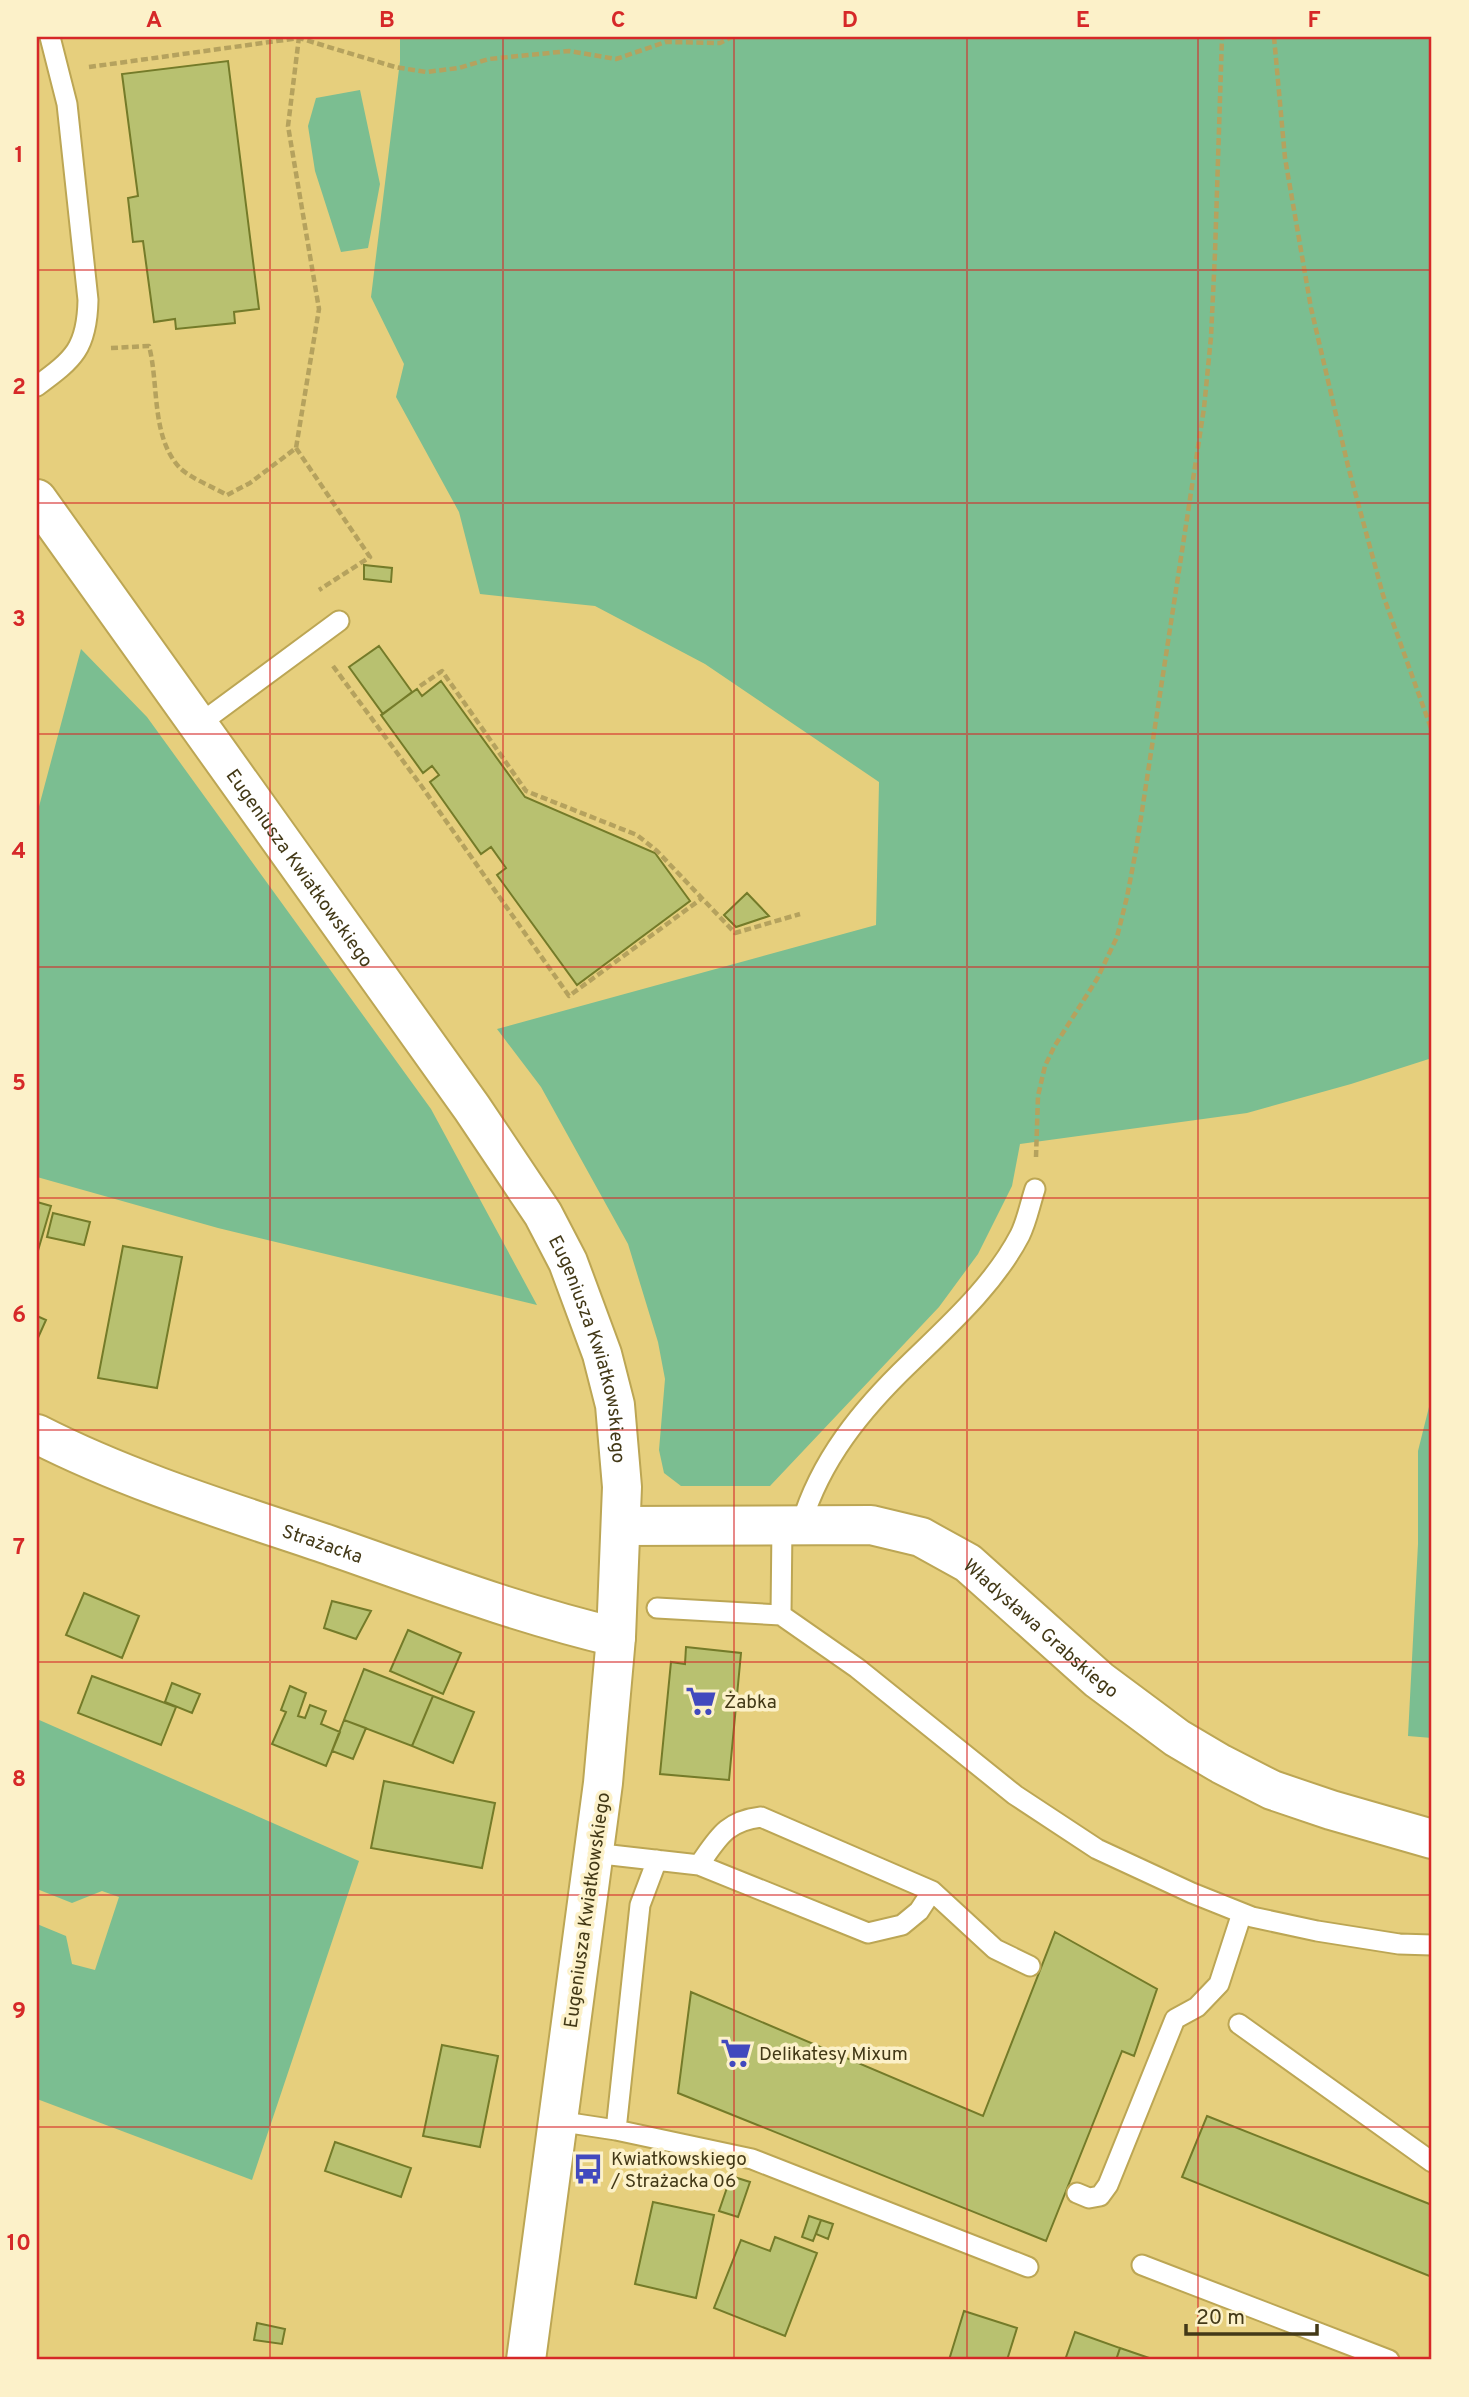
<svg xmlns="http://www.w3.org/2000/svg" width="1469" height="2397" viewBox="0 0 1469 2397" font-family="Overpass,sans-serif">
<rect width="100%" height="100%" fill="#e6cf7d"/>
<path fill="#7bbe91" d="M400 37H1432V1058L1351 1084 1247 1113 1020 1144 1012 1186 978 1254 939 1307 770 1486H681L664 1473 659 1450 665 1379 658 1342 628 1244 541 1087 497 1029 876 925 879 782 705 664 595 606 480 594 459 512 396 397 404 364 371 297 400 61Z
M360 90 380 184 368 248 341 252 315 171 308 126 316 98Z
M81 649 147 717 431 1109 537 1305 218 1228 37 1177V814Z
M1432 1395V1738L1408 1736 1418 1544V1451Z
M37 1719 359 1861 252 2180 37 2099V1924L66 1936 72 1964 95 1970 119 1897 102 1891 72 1903 37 1889Z"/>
<path fill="#b8c170" stroke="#747b29" stroke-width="2" d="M228 61 259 309 234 312 235 323 176 329 175 319 154 322 143 241 133 242 128 198 138 196 122 74Z
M364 565 392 568 391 582 364 579Z
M379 646 412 692 383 714 349 667Z
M441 681 525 797 655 853 690 901 577 985 497 875 506 868 491 847 481 854 430 782 439 775 432 766 423 773 381 715 417 689 422 696Z
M747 893 769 916 736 927 724 915Z
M37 1202 51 1206 37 1254Z
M53 1213 90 1222 84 1245 47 1237Z
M123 1246 182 1257 157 1388 98 1378Z
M37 1316 46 1320 37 1340Z
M84 1593 139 1616 122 1658 66 1635Z
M332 1601 371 1611 356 1639 324 1628Z
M408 1630 461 1653 443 1694 390 1671Z
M686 1647 741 1653 729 1780 660 1774 671 1662 685 1664Z
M364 1669 433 1696 412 1746 344 1720Z
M92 1676 176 1707 161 1745 78 1713Z
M172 1683 200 1694 192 1713 165 1702Z
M290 1686 306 1693 298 1716 305 1718 310 1705 326 1711 321 1724 340 1732 326 1766 272 1744 286 1712 281 1710Z
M433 1696 474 1712 453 1763 412 1746Z
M344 1720 366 1728 353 1759 332 1751Z
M384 1781 495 1803 482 1868 371 1848Z
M1055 1932 1157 1989 1134 2056 1122 2051 1046 2241 678 2093 691 1992 983 2116Z
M442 2045 498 2056 480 2147 423 2136Z
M1207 2116 1432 2205V2277L1182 2177Z
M335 2142 411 2168 401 2197 325 2171Z
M731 2176 750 2182 738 2217 719 2211Z
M653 2202 714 2215 696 2298 635 2284Z
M809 2216 821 2220 813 2241 802 2237Z
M821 2220 833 2224 828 2239 816 2234Z
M775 2237 817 2253 785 2336 714 2308 741 2240 770 2251Z
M964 2311 1017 2328 1007 2360H949Z
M257 2323 285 2329 282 2344 254 2340Z
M1075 2332 1120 2348 1116 2360H1065Z
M1120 2348 1155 2360H1116Z"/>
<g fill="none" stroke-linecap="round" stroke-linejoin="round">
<g stroke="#bca654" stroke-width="23">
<path id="service" d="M37 386C74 359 87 348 88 300L67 104 50 37
M198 725 339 621
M782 1525 781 1615 857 1668 1015 1795 1097 1849 1192 1893 1252 1917 1317 1931 1399 1944 1432 1945
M801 1525C820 1460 862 1409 910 1363 949 1325 994 1285 1020 1235 1027 1221 1030 1204 1035 1189
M657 1608 781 1615
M593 1853 699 1865 868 1933 902 1925 919 1911 932 1891
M657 1860 640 1905 616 2130 752 2159 1028 2267
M699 1865C718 1838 726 1821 761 1817L932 1891 995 1949 1030 1966
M1239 2024 1432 2162
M557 2121 616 2130
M1077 2193 1089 2198 1100 2196 1108 2185 1175 2019 1197 2007 1219 1984 1242 1913
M1142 2265 1389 2360"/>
</g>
<g stroke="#bca654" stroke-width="42">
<g id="minor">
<path id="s1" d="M622 1526 871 1525 921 1537 968 1563 1099 1680 1177 1738 1221 1764 1272 1790 1331 1810 1432 1839"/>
</g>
</g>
<g stroke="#bca654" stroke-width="42">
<g id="tertiary">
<path id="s2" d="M37 499 472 1108 543 1214 568 1262 602 1354 615 1405 622 1487 616 1637 603 1783 526 2360"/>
<path id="s3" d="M37 1434C129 1481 231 1512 329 1545 424 1578 518 1614 616 1637"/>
</g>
</g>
<path stroke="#b5a25e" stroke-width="4.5" stroke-dasharray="7 3.5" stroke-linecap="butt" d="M1274 37 1285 158 1311 308 1348 466 1383 595 1432 731
M89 67 299 38 395 67 426 72 459 68 489 59 569 51 616 59 666 42 720 43 732 37
M111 348 149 346C159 384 151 436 179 467 188 477 215 488 227 495L250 483 296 448 319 309 288 126 299 37
M296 448 370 557 319 590
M333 666 420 784 569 996 701 899
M420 686 442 671 526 791 637 835 657 851 735 933 800 914
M1036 1157 1038 1096 1045 1066 1054 1047 1097 979 1117 937 1127 897 1136 850 1204 408 1211 337 1215 253 1222 37"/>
<use href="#service" stroke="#fff" stroke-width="19"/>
<use href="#minor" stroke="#fff" stroke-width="38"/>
<use href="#tertiary" stroke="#fff" stroke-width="38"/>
</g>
<path fill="none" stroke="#d62828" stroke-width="2" stroke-opacity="0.55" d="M270 37V2360M503 37V2360M734 37V2360M967 37V2360M1198 37V2360M37 270H1432M37 503H1432M37 734H1432M37 967H1432M37 1198H1432M37 1430H1432M37 1662H1432M37 1895H1432M37 2127H1432"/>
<defs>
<g id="supermarket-bare" transform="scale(2.415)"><path d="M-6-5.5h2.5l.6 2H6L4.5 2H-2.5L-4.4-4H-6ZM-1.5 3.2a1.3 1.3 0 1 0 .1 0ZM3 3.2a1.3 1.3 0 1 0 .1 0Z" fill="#4249be" stroke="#fcf1c9" stroke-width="2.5" paint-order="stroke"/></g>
<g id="bus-bare" transform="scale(2.415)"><path d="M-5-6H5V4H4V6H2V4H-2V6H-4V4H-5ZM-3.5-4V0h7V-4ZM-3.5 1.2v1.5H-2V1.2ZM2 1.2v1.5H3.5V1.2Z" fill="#4249be" stroke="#fcf1c9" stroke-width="2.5" paint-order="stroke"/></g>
</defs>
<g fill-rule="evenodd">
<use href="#supermarket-bare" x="701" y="1701"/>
<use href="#supermarket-bare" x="736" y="2053"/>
<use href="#bus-bare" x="588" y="2169"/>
</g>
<g text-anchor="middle" stroke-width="7" stroke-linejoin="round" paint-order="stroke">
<g font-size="19" fill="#433917" stroke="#fcf1c9">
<text dy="7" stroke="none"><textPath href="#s2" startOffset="453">Eugeniusza Kwiatkowskiego</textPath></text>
<text dy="7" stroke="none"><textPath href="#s2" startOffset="1020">Eugeniusza Kwiatkowskiego</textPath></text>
<text dy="7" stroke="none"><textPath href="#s3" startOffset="306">Strażacka</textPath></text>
<text dy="7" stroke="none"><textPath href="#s1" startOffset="452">Władysława Grabskiego</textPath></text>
<text transform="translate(586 1910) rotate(-82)" y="7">Eugeniusza Kwiatkowskiego</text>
</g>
<g font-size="19" fill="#433917" stroke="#fcf1c9" text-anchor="start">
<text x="724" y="1708">Żabka</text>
<text x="759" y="2060">Delikatesy Mixum</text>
<text x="611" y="2165">Kwiatkowskiego<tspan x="611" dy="22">/ Strażacka 06</tspan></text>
</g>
</g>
<rect width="1469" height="2397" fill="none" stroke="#fcf1c9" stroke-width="77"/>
<path d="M1186 2324v10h131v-10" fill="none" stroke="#433917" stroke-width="3.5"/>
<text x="1196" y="2324" font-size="21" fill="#433917" stroke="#fcf1c9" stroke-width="5" paint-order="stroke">20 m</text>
<rect x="38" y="38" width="1392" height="2320" fill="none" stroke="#d62828" stroke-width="2.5"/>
<g font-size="23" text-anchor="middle" font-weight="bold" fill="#d62828">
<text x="154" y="27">A</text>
<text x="387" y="27">B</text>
<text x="618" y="27">C</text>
<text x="850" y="27">D</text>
<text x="1083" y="27">E</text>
<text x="1314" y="27">F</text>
<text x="19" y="162">1</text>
<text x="19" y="394">2</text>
<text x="19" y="626">3</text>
<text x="19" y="858">4</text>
<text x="19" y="1090">5</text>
<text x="19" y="1322">6</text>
<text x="19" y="1554">7</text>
<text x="19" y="1786">8</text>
<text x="19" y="2018">9</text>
<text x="19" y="2250">10</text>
</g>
</svg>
